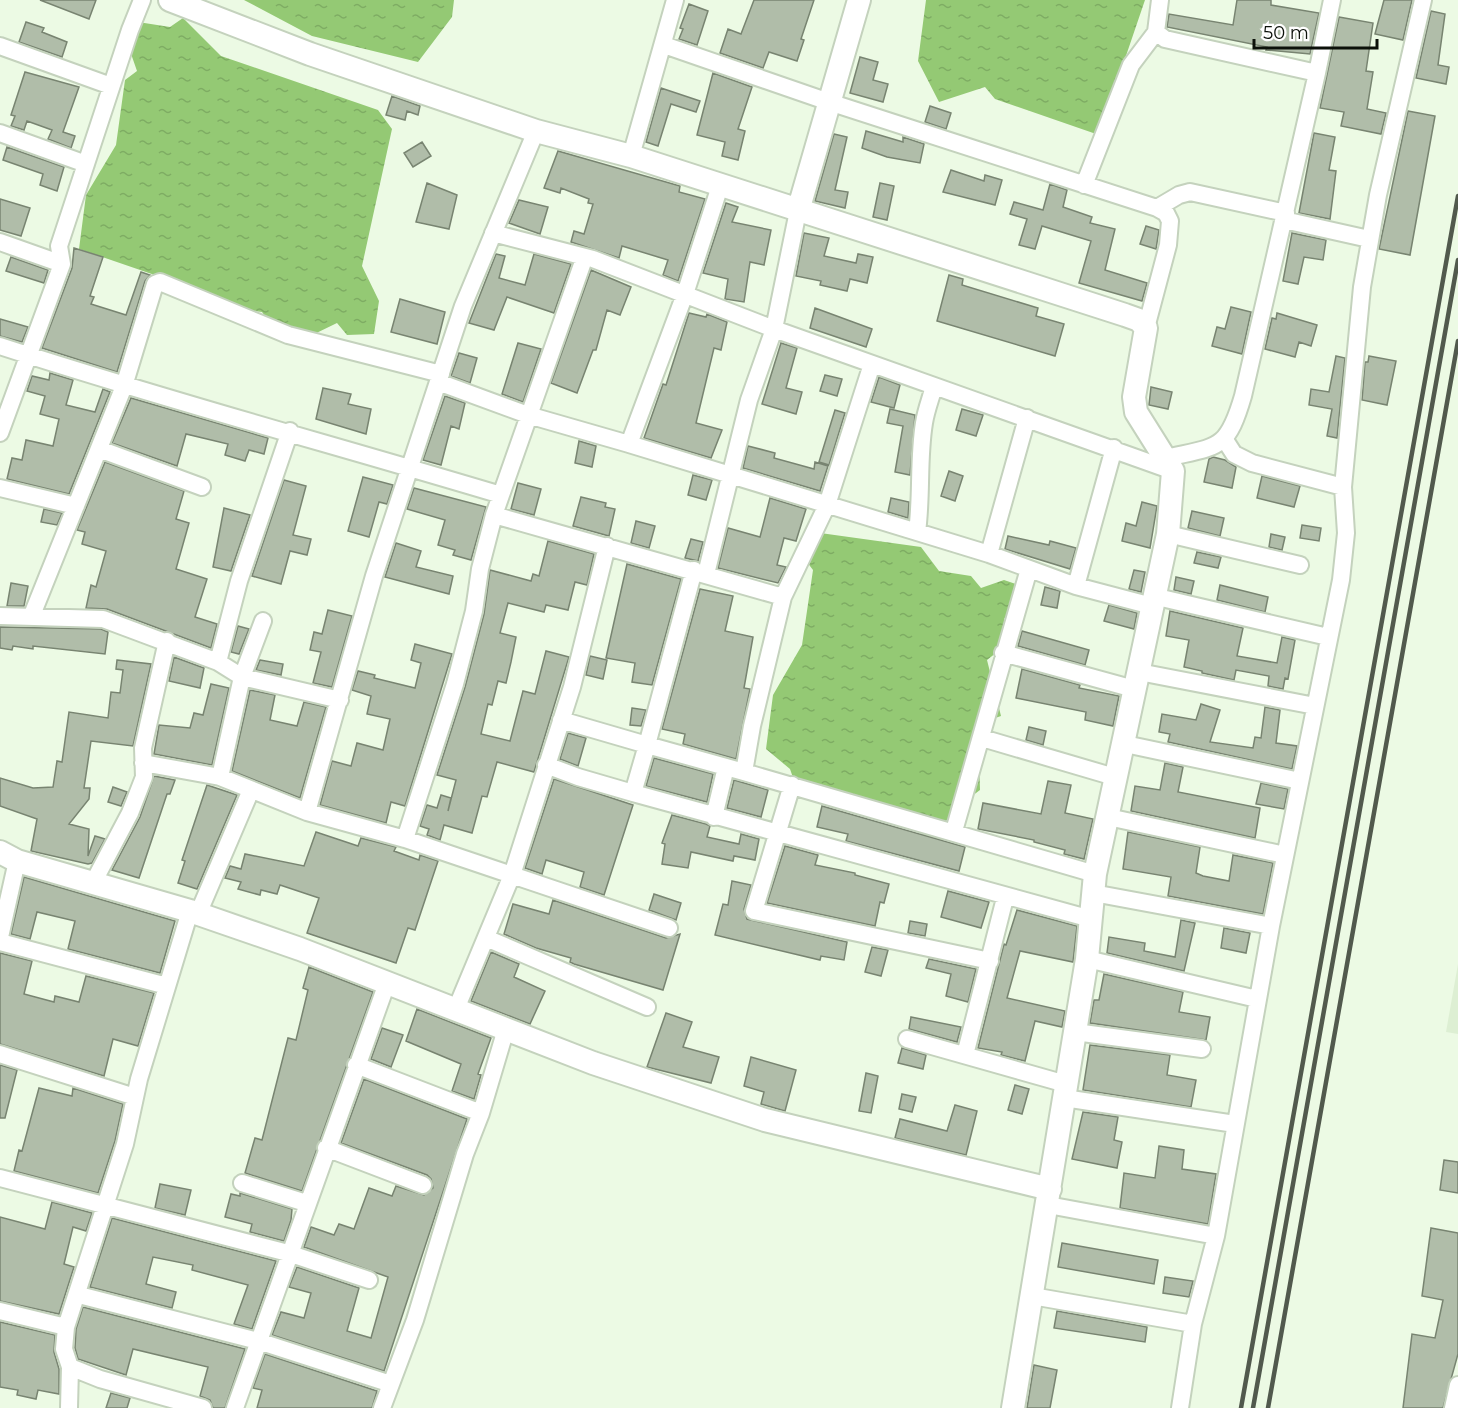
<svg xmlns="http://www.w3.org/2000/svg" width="1458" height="1408" viewBox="0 0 1458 1408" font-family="Montserrat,sans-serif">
<defs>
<pattern id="water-ripples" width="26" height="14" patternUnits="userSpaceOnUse" patternTransform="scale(1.5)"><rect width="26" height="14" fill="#94c974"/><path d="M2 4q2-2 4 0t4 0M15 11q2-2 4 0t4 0" fill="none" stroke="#7eac63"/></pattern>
</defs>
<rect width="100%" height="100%" fill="#ecfae4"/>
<path fill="#ddefd3" d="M1458 964V1034L1446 1032Z"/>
<path fill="url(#water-ripples)" d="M244 0H454L452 17 418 62 312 36Z
M926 0H1145L1099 135 995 99 985 87 939 102 918 61Z
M183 18 221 56 378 110 392 129 362 266 379 301 374 334 347 335 337 323 302 340 276 331 262 312 219 306 210 294 79 249 86 195 116 145 125 80 137 71 129 48 138 22 170 27Z
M813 532 921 547 939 571 971 576 981 588 1004 580 1030 589 1004 619 1011 641 987 660 1001 716 978 724 980 790 968 799 963 831 934 843 894 816 884 804 798 792 790 769 766 749 773 695 802 645 813 570 804 558Z"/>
<path fill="#b0bda9" stroke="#788471" stroke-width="1.5" d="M40 0H96L89 19Z
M754 0H814L801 39 804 40 797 61 769 52 763 68 720 53 728 29 741 34Z
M1237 0H1271V5L1319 13 1310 54 1266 50 1267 47 1167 27 1169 14 1233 25Z
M1384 0H1412L1403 40 1375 34Z
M689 4 708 11 697 45 679 39 683 29 680 28Z
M1431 11 1445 14 1438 65 1449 67 1446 84 1416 78Z
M1339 17 1373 23 1366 71 1373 72 1367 109 1386 113 1381 134 1341 126 1344 112 1320 108Z
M26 22 44 28 42 32 67 42 62 57 19 42Z
M860 57 878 62 873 80 888 84 883 102 850 93Z
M25 72 79 87 63 132 75 136 71 148 48 139 52 130 27 121 24 130 11 126 15 116 11 115Z
M713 73 752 87 738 129 745 131 738 160 722 156 725 142 697 135Z
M661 88 700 101 696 112 671 104 658 146 646 142Z
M392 96 420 106 418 115 407 111 405 120 386 115Z
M930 106 951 113 946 129 925 122Z
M1408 111 1435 116 1410 255 1379 249Z
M866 131 903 142V137L924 144 920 163 887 157 862 148Z
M1314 133 1335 137 1329 170 1336 171 1330 219 1299 213Z
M834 134 847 137 835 190 848 192 845 208 815 201Z
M422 142 431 156 413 167 404 153Z
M7 147 64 167 57 191 40 185 43 174 3 160Z
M558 151 680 186 679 192 705 199 678 281 663 275 668 260 622 246 619 258 571 242 574 231 584 234 593 204 588 203 589 199 561 188 560 193 544 188Z
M951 170 984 181 985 175 1002 180 995 205 943 192Z
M427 183 457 195 449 229 416 222Z
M880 183 894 186 887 220 873 217Z
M1050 184 1067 190 1063 207 1092 217 1090 223 1115 229 1105 270 1147 283 1142 301 1079 283 1091 241 1042 226 1035 249 1019 245 1027 219 1010 214 1014 202 1043 210Z
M0 199 30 208 21 236 0 230Z
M519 200 548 207 540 234 509 223Z
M726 203 738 207 732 222 771 230 764 265 750 262 744 302 725 299 728 279 703 273Z
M1146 226 1159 230 1156 249 1140 244Z
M804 233 829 238 824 256 856 263 858 254 873 257 867 283 850 279 847 291 820 285 821 281 796 276Z
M1292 233 1326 240 1323 260 1304 257 1298 284 1283 281Z
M74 248 103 257 90 296 94 297 91 304 126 315 141 272 150 275 145 281 117 372 42 348 72 268Z
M496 254 505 256 499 278 525 285 534 254 571 264 554 313 507 297 494 330 469 323Z
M11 257 48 270 44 283 6 271Z
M591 270 631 287 620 315 607 310 596 350H593L577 393 551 383Z
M949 275 963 279 962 285 1038 308 1036 316 1064 324 1055 356 937 321Z
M400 299 445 312 437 344 391 332Z
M1231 307 1251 312 1242 354 1212 346 1217 327 1225 329Z
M815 308 872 329 866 347 810 328Z
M689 313 706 317 707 314 727 322 721 350 714 348 696 423 722 430 711 458 644 438 663 384 666 385Z
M1277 313 1317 325 1311 346 1299 342 1295 357 1265 349 1272 318 1276 319Z
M0 319 28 327 22 342 0 336Z
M518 343 541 349 523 402 502 394Z
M781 343 797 348 786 388 802 392 796 414 762 404Z
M459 353 477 358 470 383 451 376Z
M1336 356 1345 358 1337 438 1327 436 1332 409 1309 405 1311 389 1329 392Z
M1369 356 1396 361 1387 405 1362 400 1365 362H1368Z
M50 373 73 380 66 405 95 412 103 389 110 392 69 494 7 479 12 458 22 460 26 440 53 446 59 419 40 414 45 396 27 391 32 376 49 380Z
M825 375 842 379 837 396 820 391Z
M879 377 900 385 894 408 871 402Z
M1151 387 1172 392 1168 409 1149 405Z
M323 388 351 394 348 404 371 409 366 434 316 419Z
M445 396 465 403 459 429 451 426 441 465 423 460Z
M131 398 268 438 264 454 249 450 245 461 225 455 228 444 186 434 177 466 112 443Z
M890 409 915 415 910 475 895 472 903 426 887 423Z
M962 409 983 415 976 436 956 430Z
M835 410 845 413 829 465 819 462Z
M579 441 596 446 592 467 575 463Z
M748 446 775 453 774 458 814 469 815 462 828 466 820 491 743 468Z
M1213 457 1225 460 1236 467 1232 488 1204 482 1209 459Z
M105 462 184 491 176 519 189 523 176 569 207 579 195 617 217 624 211 648 107 609 86 608 91 585 96 587 106 551 82 544 85 532 77 530Z
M949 471 963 476 955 501 941 496Z
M693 475 712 480 706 500 688 495Z
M1262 476 1300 486 1294 507 1257 498Z
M363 477 393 485 387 504 379 502 369 537 348 531Z
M284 480 306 486 293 535 311 539 307 555 290 551 281 584 252 576Z
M518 483 541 489 534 515 511 509Z
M414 488 486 507 471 560 453 555 455 550 438 545 445 520 407 509Z
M581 497 606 503 605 507 615 509 609 536 573 526Z
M770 498 806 509 796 541 784 538 777 565 786 567 778 583 718 568 728 528 760 537Z
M891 498 909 502 908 518 888 512Z
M1142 502 1157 506 1150 548 1122 541 1126 523 1136 526Z
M224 508 250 515 231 571 213 567Z
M44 509 62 513 57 525 41 522Z
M1192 511 1224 518 1220 536 1188 528Z
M636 521 655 526 649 548 631 543Z
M1302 525 1321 528 1319 541 1300 538Z
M1271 534 1285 537 1282 550 1269 547Z
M1008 536 1049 545 1050 541 1076 548 1070 569 1005 549Z
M691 539 703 542 698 561 685 558Z
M548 541 594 554 587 585 575 582 568 610 546 605 544 612 508 603 500 633 516 637 511 662 506 683 498 681 492 705 488 704 481 734 510 741 523 691 535 694 546 651 569 657 534 772 497 762 487 797 482 796 472 833 444 825 440 840 427 835 429 829 420 826 427 805 437 808 441 795 451 798 448 811 456 780 437 775 465 687 484 614 490 570 531 581 533 574 539 576Z
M396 543 421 551 416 567 453 576 449 594 385 577Z
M1197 552 1221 557 1218 568 1194 563Z
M627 564 681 579 652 685 632 682 635 663 606 658Z
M1134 570 1145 572 1141 592 1129 589Z
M1176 577 1194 581 1191 594 1174 590Z
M11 583 28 586 24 606H7Z
M1220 585 1268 597 1265 612 1217 600Z
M1045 587 1060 591 1057 608 1041 605Z
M700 589 733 596 725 631 753 637 744 688 750 689 736 759 683 744 685 734 662 729Z
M1109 605 1137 613 1134 629 1104 621Z
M328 610 352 616 332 687 313 683 321 652 310 650 314 632 322 634Z
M1170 611 1243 628 1237 656 1277 663 1282 637 1295 640 1288 679 1285 678 1283 689 1268 686 1269 676 1236 670 1234 680 1202 673V671L1184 667 1189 640 1166 636Z
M238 626 249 629 239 654 231 652Z
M0 627 101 629 108 632 105 654 33 646V649L13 646 12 650 0 648Z
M1022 631 1089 650 1085 665 1018 646Z
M415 644 452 654 405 806 391 802 386 823 320 805 332 761 351 766 357 743 383 750 390 719 367 714 371 696 352 690 358 671 375 675 374 678 415 688 421 663 411 660Z
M590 656 607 660 603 679 586 675Z
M174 657 204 668 200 688 169 681Z
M117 660 151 664 133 746 91 741 84 788H90L89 799 69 824 89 829 88 856 95 836 105 839 92 863 88 864 31 851 37 819 0 806V778L33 788 53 787 57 761 62 762 69 712 108 718 111 692 120 693 123 670 116 669Z
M260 660 283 664 281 675 256 670Z
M1022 669 1080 685 1079 688 1119 696 1113 726 1085 720 1086 712 1016 698Z
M211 684 229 688 212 765 154 754 159 725 190 728 194 713 203 715Z
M250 690 275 695 270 720 297 726 304 702 326 707 300 798 232 771Z
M1201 704 1220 710 1210 742 1253 748 1255 737 1261 738 1265 707 1280 710 1276 743 1297 746 1292 769 1168 742 1170 734 1159 732 1162 714 1196 720Z
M632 708 646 710 641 726 630 725Z
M1029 727 1046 731 1043 745 1026 740Z
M568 733 586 738 578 766 560 759Z
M654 758 713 774 707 802 646 786Z
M1165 763 1183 767 1178 792 1260 808 1255 838 1131 811 1135 786 1160 790Z
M154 776 175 780 170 794H167L139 878 112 870 140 817Z
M554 779 633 805 604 895 580 887 584 872 546 860 542 874 525 868Z
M734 780 768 790 761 817 727 808Z
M1048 781 1071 785 1065 813 1093 819 1084 859 1064 854 1065 850 1034 842V840L978 829 983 803 1041 814Z
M1261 783 1288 789 1284 809 1256 804Z
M207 785 237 795 197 889 178 883 185 861 182 860Z
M113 787 127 792 121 806 108 802Z
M822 806 965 847 959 871 846 841 848 834 817 827Z
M672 815 706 824 710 826 707 837 739 844 741 834 759 839 755 860 734 856 733 861 691 852 688 868 662 864 665 844 662 843Z
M316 832 358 846 361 838 396 847 394 851 419 860 420 855 438 861 415 930 408 928 396 963 307 933 319 898 280 885 277 894 261 890 260 895 238 889 241 882 225 878 230 866 241 869 245 854 304 866Z
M1128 832 1200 847 1196 873 1203 876 1229 881 1233 855 1273 863 1263 914 1168 896 1171 877 1123 869Z
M785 846 818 855 815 865 855 873V875L889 884 884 903 880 902 875 926 767 903Z
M24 877 175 921 160 973 68 949 75 921 37 912 30 939 11 934Z
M732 881 751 885 744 909 747 919 847 942 844 960 821 956 820 960 715 935 723 904 728 905Z
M948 891 989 902 981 928 941 917Z
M654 894 681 903 676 920 649 910Z
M553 900 666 938 680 934 663 990 574 964 570 962 571 958 536 948 504 934 513 904 549 914Z
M1017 910 1077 926 1073 962 1020 951 1007 998 1065 1011 1062 1027 1035 1021 1025 1061 1001 1055 1002 1052 978 1048 1004 944 1006 945Z
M1181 920 1195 923 1184 971 1107 953 1109 937 1145 943 1144 951 1175 957Z
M910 921 927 924 925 936 908 933Z
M1224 928 1250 933 1246 953 1221 948Z
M872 947 888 950 881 976 865 972Z
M491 952 519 964 514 977 545 991 530 1024 471 1001Z
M0 953 32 961 24 994 54 1002 55 996 79 1002 86 976 154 993 138 1046 113 1039 104 1076 0 1044Z
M929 959 976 969 968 1002 946 996 951 974 926 968Z
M309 967 373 992 302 1191 245 1173 255 1138 262 1140 288 1038 296 1040 308 990 303 988Z
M1104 974 1183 992 1179 1012 1210 1017 1206 1040 1090 1023 1094 1000H1099Z
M417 1009 491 1038 478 1074 481 1075 474 1099 452 1091 461 1064 406 1041Z
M666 1013 692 1022 683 1047 719 1057 711 1083 647 1067Z
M911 1017 961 1027 957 1042 909 1029Z
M382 1028 403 1035 391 1067 371 1059Z
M1090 1045 1170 1055 1167 1075 1196 1080 1191 1107 1083 1090Z
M902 1048 926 1055 923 1069 898 1063Z
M751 1057 796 1070 785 1111 761 1104 764 1092 744 1086Z
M0 1065 17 1070 5 1118H0Z
M866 1073 878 1076 871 1113 859 1111Z
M364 1079 467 1119 384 1371 272 1335 281 1312 304 1318 311 1293 289 1287 297 1267 359 1288 347 1331 371 1338 388 1277 304 1247 311 1227 334 1235 339 1224 354 1229 369 1188 392 1196 396 1186 424 1195 433 1188 431 1179 427 1175 341 1143Z
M1015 1085 1029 1089 1022 1114 1008 1110Z
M39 1088 72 1096 73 1088 123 1104 115 1141 98 1193 14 1171 19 1150 22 1151Z
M902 1094 916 1097 912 1112 899 1109Z
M955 1105 977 1111 966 1155 895 1138 900 1119 947 1131Z
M1083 1112 1118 1117 1114 1140 1122 1142 1117 1168 1072 1159Z
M1159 1146 1184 1150 1182 1169 1216 1174 1208 1224 1120 1208 1124 1173 1155 1178Z
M1444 1160 1458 1162V1193L1440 1190Z
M160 1184 191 1190 185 1215 155 1208Z
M240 1193 292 1209 291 1220 284 1241 250 1232 252 1224 225 1217 231 1194 240 1196Z
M52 1202 92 1213 86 1231 73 1227 64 1264 74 1267 59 1314 0 1301V1217L45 1229Z
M112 1218 276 1261 252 1329 234 1324 248 1285 192 1270 193 1265 153 1257 146 1284 176 1292 172 1308 90 1287Z
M1431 1228 1458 1233V1354L1443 1408H1403L1412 1334 1435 1338 1443 1300 1422 1296Z
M1062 1243 1158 1260 1154 1284 1058 1267Z
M1165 1277 1193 1281 1189 1297 1163 1293Z
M83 1307 245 1349 225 1408H213L210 1400 200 1396 208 1367 133 1349 126 1375 78 1359 75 1348 76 1329Z
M1057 1311 1147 1327 1145 1342 1054 1328Z
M0 1322 55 1335 54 1352 59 1369V1394L38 1390 36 1399 17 1395 18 1390 0 1387Z
M265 1354 377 1391 372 1408H257L262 1390 253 1388Z
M1034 1365 1057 1370 1050 1408H1027Z
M111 1393 130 1398 127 1408H106Z"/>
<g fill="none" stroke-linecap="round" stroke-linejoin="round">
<g stroke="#c4d2bd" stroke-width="20">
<path id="street" d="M1160 0 1156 32 1165 39 1317 73 1243 396C1227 451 1218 446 1166 458
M664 45 829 102 1157 208 1166 213 1170 221 1168 245 1146 328
M0 46 111 86
M1317 73 1332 0
M0 133 86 164
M631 156 675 0
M1084 185 1131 65 1156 32
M720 186 685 294 629 444 989 554 1076 586 1152 606
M1157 208 1179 195 1190 192 1286 213
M1284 220 1369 239
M493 233 593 259 774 329 1173 471
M0 242 62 264
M0 346C166 400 334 445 501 495
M872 364 827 505 783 597 752 726 744 772 1095 874
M438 382 528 415 629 444
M290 431 239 581 218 662 242 677 340 700
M0 433 62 264 59 246 130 30 142 0
M1225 440 1234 454 1252 463 1343 487
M99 449 202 487
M0 488 76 506
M494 515 783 597
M917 532C922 496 918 459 924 423 926 410 931 398 934 386
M1168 534 1300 565
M989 554 1027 418
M694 570 647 745 744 772
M706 574 749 400 774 329 798 211
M1076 586 1114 448
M1153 596 1328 637
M32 615 124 386 155 284 160 282 288 335 441 374
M0 616 103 619 218 662
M1003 653 1134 689
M1139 672 1315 706
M561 720 647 745 633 793 1091 919
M982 738 1118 778
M1125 744 1300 781
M143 763 220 777 307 812 405 839 669 928
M546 765 578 777 633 793
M220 777 242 677 263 621
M792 785 754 911 990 961
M307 812 374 576 463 306 536 131
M714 817 726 767
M1108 817 1285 855
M954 831 1029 569
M405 839 455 684 474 611 480 569 494 515 584 259
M93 883 130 813 144 777 143 748 167 641
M1093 893 1271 926 1216 1236 1193 1324 1180 1408
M198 914 251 790
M1271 926 1341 580 1346 533 1343 487 1362 287 1378 195 1423 0
M0 937 17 861
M486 938 647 1007
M0 942 167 986
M1087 959 1257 999
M456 1009 512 875 572 687 607 546
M1075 1032 1202 1049
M907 1039 1066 1084
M0 1054 135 1097
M965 1055 1005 898
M356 1065 481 1113
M1064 1098 1235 1124
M326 1148 423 1185
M0 1178 288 1253 369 1280
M242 1183 306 1203
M1048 1205 1216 1236
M79 1295 258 1341 391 1384
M1032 1296 1193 1324
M0 1311 66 1327
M70 1367 100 1379 203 1408
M69 1408 70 1367 64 1349 66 1327 125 1144 139 1079 190 911
M235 1408 387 983
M382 1408 415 1320 465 1154 481 1113 506 1029
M1453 1408 1458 1385"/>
</g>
<g stroke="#c4d2bd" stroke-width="26">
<path id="secondary" d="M170 0 310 54 536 131 631 156 1125 315 1139 320 1146 328 1134 397 1136 412 1173 471 1168 534 1095 874 1087 959 1013 1408
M798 211 859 0
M0 852 17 861 190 911 300 949 593 1063 765 1120 1050 1189"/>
</g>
<use href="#street" stroke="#fff" stroke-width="16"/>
<use href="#secondary" stroke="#fff" stroke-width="22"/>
<path stroke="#51594d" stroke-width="4.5" d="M1241 1408 1458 196
M1253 1408 1458 260
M1268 1408 1458 341"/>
</g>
<path d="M1254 39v9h123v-9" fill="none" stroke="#0c110a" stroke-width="3"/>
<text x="1263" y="39" font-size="18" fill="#0c110a" stroke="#ffffff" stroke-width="4.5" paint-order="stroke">50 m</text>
</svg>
